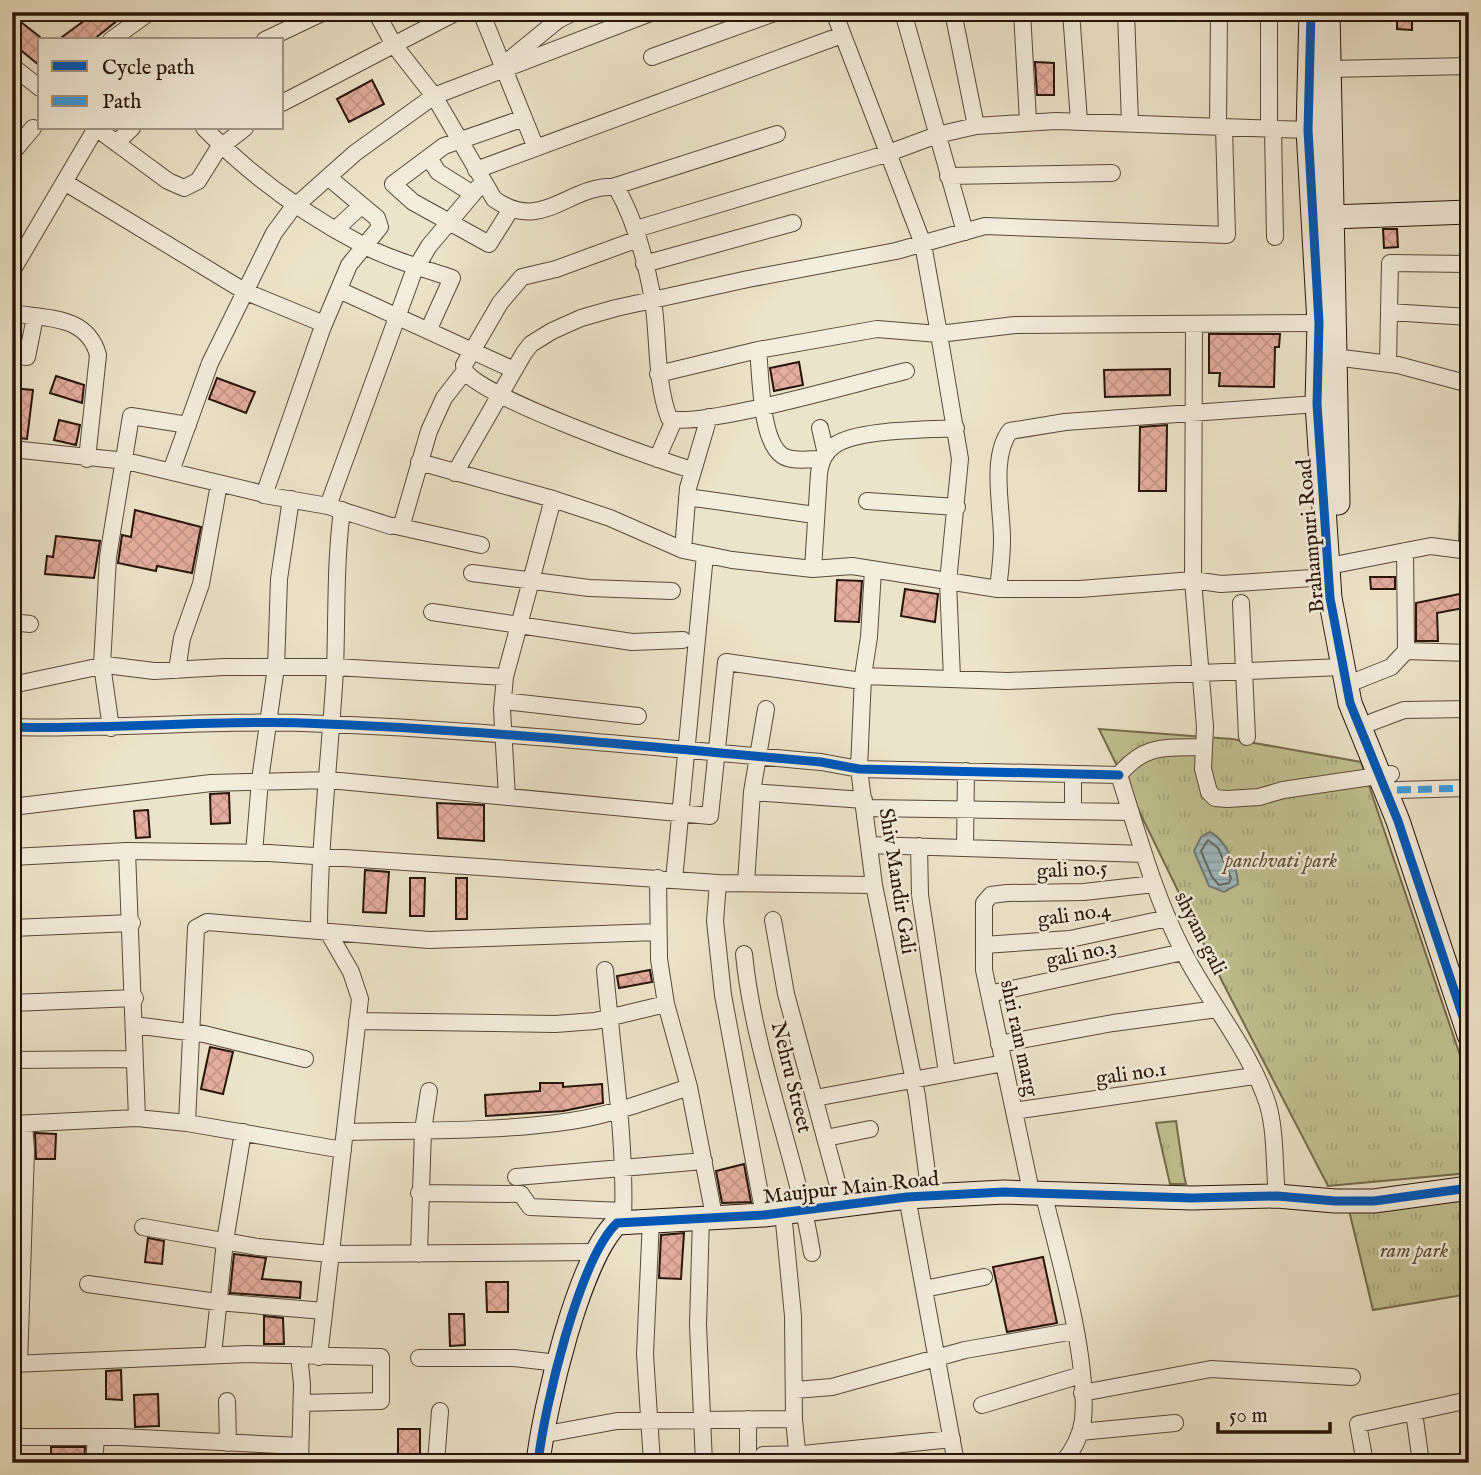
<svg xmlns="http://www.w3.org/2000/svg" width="1481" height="1475" viewBox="0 0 1481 1475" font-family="'IM FELL English',serif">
<defs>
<pattern id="grass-tufts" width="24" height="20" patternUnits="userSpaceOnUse" patternTransform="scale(1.75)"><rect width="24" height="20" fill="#c0c291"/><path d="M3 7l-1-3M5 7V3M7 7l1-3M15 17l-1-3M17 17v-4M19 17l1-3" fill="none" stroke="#a5a67c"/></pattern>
<pattern id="water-rules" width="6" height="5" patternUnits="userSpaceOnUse" patternTransform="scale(1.75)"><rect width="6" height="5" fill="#9fbbc2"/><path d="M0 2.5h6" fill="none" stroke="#89a0a5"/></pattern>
<pattern id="building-cross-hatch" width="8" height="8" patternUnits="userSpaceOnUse" patternTransform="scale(1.75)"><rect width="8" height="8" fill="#e5aea0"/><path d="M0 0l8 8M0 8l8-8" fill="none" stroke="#c49588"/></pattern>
</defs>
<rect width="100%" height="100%" fill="#ece4ca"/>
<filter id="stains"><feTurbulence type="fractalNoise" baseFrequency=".00286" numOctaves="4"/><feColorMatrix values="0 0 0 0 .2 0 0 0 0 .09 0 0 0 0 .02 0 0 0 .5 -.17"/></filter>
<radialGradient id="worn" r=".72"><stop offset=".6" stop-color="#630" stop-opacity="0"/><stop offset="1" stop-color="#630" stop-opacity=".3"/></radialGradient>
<path fill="url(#grass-tufts)" stroke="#746b4c" stroke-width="2" d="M1099 729 1232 739 1361 762 1469 1082V1173L1328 1186 1224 985Z
M1176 1121 1184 1175 1186 1184H1170L1156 1123Z
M1469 1190V1294L1373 1310 1348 1206Z"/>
<path fill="url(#water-rules)" stroke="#6f7878" stroke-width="2" d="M1210 832C1226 840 1237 866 1238 884L1224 892 1209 886 1194 851 1201 837Z"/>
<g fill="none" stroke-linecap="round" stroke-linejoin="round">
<path stroke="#646865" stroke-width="2" d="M1208 840 1218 848 1231 878 1229 883 1219 885 1212 877 1201 851Z"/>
</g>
<path fill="url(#building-cross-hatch)" stroke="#281408" stroke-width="2" d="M96 12H128L93 40H58Z
M1397 12H1412V30L1397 29Z
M12 15 40 37V66L12 43Z
M1035 62 1054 63V95H1037Z
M372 80 384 104 349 122 337 99Z
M1383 229H1397L1398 247 1384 248Z
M1209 334H1280L1279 347H1275L1274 387 1219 386 1220 373H1209Z
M799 362 803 385 774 391 770 368Z
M1170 369V395L1105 397 1104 370Z
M56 376 84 385 82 403 50 393Z
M217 378 255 392 246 413 209 399Z
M12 388 33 390 27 439 12 437Z
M59 420 80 425 76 445 54 440Z
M1167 425 1166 491H1139L1140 427Z
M135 510 201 527 192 573 157 566 156 571 118 563 122 535 131 537Z
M56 536 100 541 94 578 45 574 47 556 53 557Z
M1370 577H1395V589H1371Z
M837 580 862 581 859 622 835 621Z
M905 589 938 594 935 622 901 616Z
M1469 592V607L1437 613 1438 641H1416V603Z
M229 793 230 823 211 824 210 794Z
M437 803 484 805V841L438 838Z
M148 810 150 837 136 838 134 811Z
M365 870 389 872 386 913 363 912Z
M410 878H425L424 916H410Z
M456 878H467V919H456Z
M650 970 652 982 619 988 617 976Z
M210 1047 233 1052 223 1094 201 1089Z
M540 1083H563V1087L602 1084 603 1103 563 1111 486 1116 485 1095 540 1091Z
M35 1133 56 1134 55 1159H36Z
M744 1164 751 1202 722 1203 716 1171Z
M684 1233 681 1279 659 1278 661 1235Z
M148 1238 164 1241 162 1264 145 1262Z
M234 1254 266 1258 262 1279 301 1282 300 1298 230 1293Z
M1043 1257 1057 1323 1007 1332 993 1267Z
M486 1282H508V1312H487Z
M449 1314H464L465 1345 450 1346Z
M264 1316 283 1318 284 1344H264Z
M121 1370 122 1400 106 1399V1371Z
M158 1394 159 1426 135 1427 134 1395Z
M398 1429H420V1457H398Z
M51 1447H85L84 1463H51Z"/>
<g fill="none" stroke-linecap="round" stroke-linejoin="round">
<g stroke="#594838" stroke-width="18">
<path id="street" d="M376 12 394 45 434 96 494 199C543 234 568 184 616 187 636 221 646 261 653 300 659 339 655 380 669 418 696 430 866 380 906 371
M481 12 536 148
M834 12 923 244 939 334 960 459 948 582 952 678
M903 12 965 232
M953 12 976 126
M1022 12 1028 121
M1071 12 1079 121
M1126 12 1130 123
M111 40 150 12
M265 40 324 12
M652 57 777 12
M503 65 558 20 574 12
M12 66 40 88
M1329 69 1469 66
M282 103 457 12
M1218 127 1219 12
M96 128 168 181 184 188 198 181 218 149 245 128
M204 128C250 175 302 213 361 244 389 259 422 268 452 278L428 331
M1269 129V12
M1273 129 1275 237
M116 143 132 128
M12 153 33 128
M429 158 438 172 473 194
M476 170 842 35
M948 176 1112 173
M328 177 377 218 380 227 349 265 322 329 264 495 328 506 391 526 402 524 429 431 444 398 465 371
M66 183 244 291 324 324
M612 187 777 134
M511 209 489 244 413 202 393 184 444 146 524 118
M336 229 361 206
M636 229 886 154 937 135 976 126 1056 121 1308 130
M638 239 556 269 522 277 500 303 464 365 465 371C483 398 653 458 692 470
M644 264 793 223
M12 271 96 128
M339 290 514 370
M1389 312 1469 317
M12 313C47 319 87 315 98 355L87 459
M1194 325 1193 580 1205 727 1203 769 1209 792 1215 798 1227 799 1259 797 1283 790 1391 774
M758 350C761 375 760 442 783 456 793 462 810 459 821 459
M12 355 27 357 35 317
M1334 357 1398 365 1469 384
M1388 363 1390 263 1469 264
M658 374 758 350 877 329 939 334 1015 325 1319 323
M820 428 826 454
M12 449 126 461 264 494
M657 459 674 420
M419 462 553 499 610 518 683 550 732 560 813 569 852 566 998 589H1080L1193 580 1221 584 1328 577
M171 471 210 363 274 233 291 210 355 153 434 96 653 12
M455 473 524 353 531 344 552 331 581 318 616 308 748 279 896 251 985 226 1227 235 1224 127
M687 497 815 515
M867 501 957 507
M328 506 414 271 429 246 482 183
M396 526 481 545
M683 550 688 488 709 417
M1467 551 1469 451
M1339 564 1431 546 1469 551
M813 569 819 473C821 462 824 452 835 445 858 429 926 430 956 428
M873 570 869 637 863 676 859 769 874 885 917 1096 930 1196
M472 573 589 588 672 591
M998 589C1000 573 1002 556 1002 539 1002 507 990 457 1010 431L1065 422 1317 404
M1241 603 1247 737
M432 612 632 642 683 640
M12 622 30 624
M1406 651 1469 653
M177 670 182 638 201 584 219 484
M863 676 1008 681 1342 667
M1356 681 1391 667 1406 651 1405 551
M12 685 106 665 154 671 224 667H335L505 677
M503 701 638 716
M1372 722 1404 710 1469 709
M12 727C109 730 206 720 303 723 476 729 649 747 821 762L859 769 1119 775
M111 728 102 665 108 557 131 416 188 425
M1204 747C1166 748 1145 743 1119 775 1138 834 1154 895 1183 951 1209 1003 1250 1049 1268 1105 1276 1133 1274 1167 1277 1196
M1397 790 1469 788
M752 792 766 709
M507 797 502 709 505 677 553 499
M12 807 211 783 329 780 710 816 726 662 862 681
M865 808 1131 812
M1073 811V774
M870 845 1144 854
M919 846 920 895 947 1073
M965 847 966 771
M127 851 137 1118
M254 853 260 780 276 667 279 579 291 499
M12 857 127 851 269 853 718 883 874 885
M658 878 659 959 666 1004 689 1087 714 1216
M674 880 705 555
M718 883 715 921 723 995 764 1215
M746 883 752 792 864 800
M773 920 786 994 843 1204
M12 928 132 923
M319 931C319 844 330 757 335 670 337 616 335 564 342 510
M984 945 1070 939 1168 918
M744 954C754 1056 796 1153 812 1253
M605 970C612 1054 626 1136 623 1221
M989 994 1183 952
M12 1003 135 998
M357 1021 555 1024 595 1021 666 1004
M134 1025 204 1034 305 1059
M999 1044 1113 1023 1217 1009
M12 1060 133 1059
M815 1098 1004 1063
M1014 1111 1254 1076
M187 1123 196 928 207 922 429 940 658 932
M12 1124 137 1118 187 1123 343 1150
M346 1132C421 1130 497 1132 571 1121 611 1115 650 1100 689 1087
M826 1138 870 1129
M516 1177 704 1161
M1031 1191 984 970V903L991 895 1007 893 1084 892 1154 884
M1043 1192C1058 1254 1089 1357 1083 1420 1081 1436 1073 1450 1063 1463
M419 1193 521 1194 530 1207 623 1211
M907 1197 956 1463
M783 1212 793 1316 794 1419 797 1451 803 1454 952 1439
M701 1216 698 1325 704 1463
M651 1219 645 1354 652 1463
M143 1227 258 1247 330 1254 594 1252
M419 1254 423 1130 429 1091
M88 1284 217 1302 324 1311
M924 1289 984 1277
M213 1355 225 1241 243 1132
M299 1355 302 1384 300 1463
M319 1357 360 999 351 972 328 932
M419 1358H514L558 1363
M12 1364 248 1354 381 1357V1401L302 1403
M19 1365 26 1150 24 1124
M795 1390 832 1387 965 1350 1074 1331
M1082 1393 1211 1369 1352 1377
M227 1401 228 1443
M982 1405 1081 1375
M1414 1412 1421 1463
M748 1419V1461
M1080 1432 1175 1423
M541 1435 617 1421 794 1419
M12 1437H121L300 1446
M763 1455 803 1454V1457
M94 1463 96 1437
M436 1463 440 1411
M1365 1463 1358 1424 1469 1400"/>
</g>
<g stroke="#281408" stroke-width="25">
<path id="secondary" d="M1311 12 1308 130 1319 323 1317 404 1330 598 1350 703 1398 821 1469 1035
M1328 12 1338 503
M1331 217 1469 212
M538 1463C544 1408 579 1259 617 1223L764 1215 907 1197 1004 1192 1192 1198 1277 1196 1335 1201H1374L1469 1188"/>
</g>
<use href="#street" stroke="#f3eddd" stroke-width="16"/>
<use href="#secondary" stroke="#f3eddd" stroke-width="23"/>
<path stroke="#3d9add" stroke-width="7" stroke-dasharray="14 7" stroke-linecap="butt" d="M1397 790 1469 788"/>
<g stroke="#f3eddd" stroke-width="13">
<path id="cycleway" d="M1311 12 1308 130 1319 323 1317 404 1330 598 1350 703 1398 821 1469 1035
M12 727C109 730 206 720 303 723 476 729 649 747 821 762L859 769 1119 775
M538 1463C544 1408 579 1259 617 1223L764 1215 907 1197 1004 1192 1192 1198 1277 1196 1335 1201H1374L1469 1188"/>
</g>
<use href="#cycleway" stroke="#0057b8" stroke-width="9"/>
</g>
<g text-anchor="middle" stroke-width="5" stroke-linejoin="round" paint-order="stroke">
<g font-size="21" fill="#281408" stroke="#f3eddd">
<text transform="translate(1310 536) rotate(-95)" y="7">Brahampuri Road</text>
<text transform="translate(1072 869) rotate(-3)" y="7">gali no.5</text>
<text transform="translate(898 881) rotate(81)" y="7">Shiv Mandir Gali</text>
<text transform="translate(1074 914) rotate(-8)" y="7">gali no.4</text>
<text transform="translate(1201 933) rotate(63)" y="7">shyam gali</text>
<text transform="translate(1081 953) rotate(-12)" y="7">gali no.3</text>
<text transform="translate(1020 1038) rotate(78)" y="7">shri ram marg</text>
<text transform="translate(1131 1073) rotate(-8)" y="7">gali no.1</text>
<text transform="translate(792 1077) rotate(76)" y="7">Nehru Street</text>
<text transform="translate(851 1187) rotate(-6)" y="7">Maujpur Main Road</text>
</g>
<g font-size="21" font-style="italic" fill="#5d5138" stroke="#f3eddd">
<text x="1281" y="867">panchvati park</text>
<text x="1414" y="1257">ram park</text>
</g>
</g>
<rect width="1481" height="1475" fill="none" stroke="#ece4ca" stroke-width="42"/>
<rect x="14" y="14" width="1453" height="1447" fill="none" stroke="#281408" stroke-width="3.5"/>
<rect x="21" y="21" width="1439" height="1433" fill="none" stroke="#281408" stroke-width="2"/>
<rect x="38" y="38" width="245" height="91" fill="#f3eddd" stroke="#a29688" stroke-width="2"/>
<rect x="52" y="61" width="35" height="10" fill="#0057b8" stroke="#a29688" stroke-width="2"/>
<text x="102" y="74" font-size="21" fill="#281408">Cycle path</text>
<rect x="52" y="96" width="35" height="10" fill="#3d9add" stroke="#a29688" stroke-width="2"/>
<text x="102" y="108" font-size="21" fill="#281408">Path</text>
<path d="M1218 1422v10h112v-10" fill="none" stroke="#281408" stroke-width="3.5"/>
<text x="1229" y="1422" font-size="21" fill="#281408" stroke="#f3eddd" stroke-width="5" paint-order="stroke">50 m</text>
<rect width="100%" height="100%" filter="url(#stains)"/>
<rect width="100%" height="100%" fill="url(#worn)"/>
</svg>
